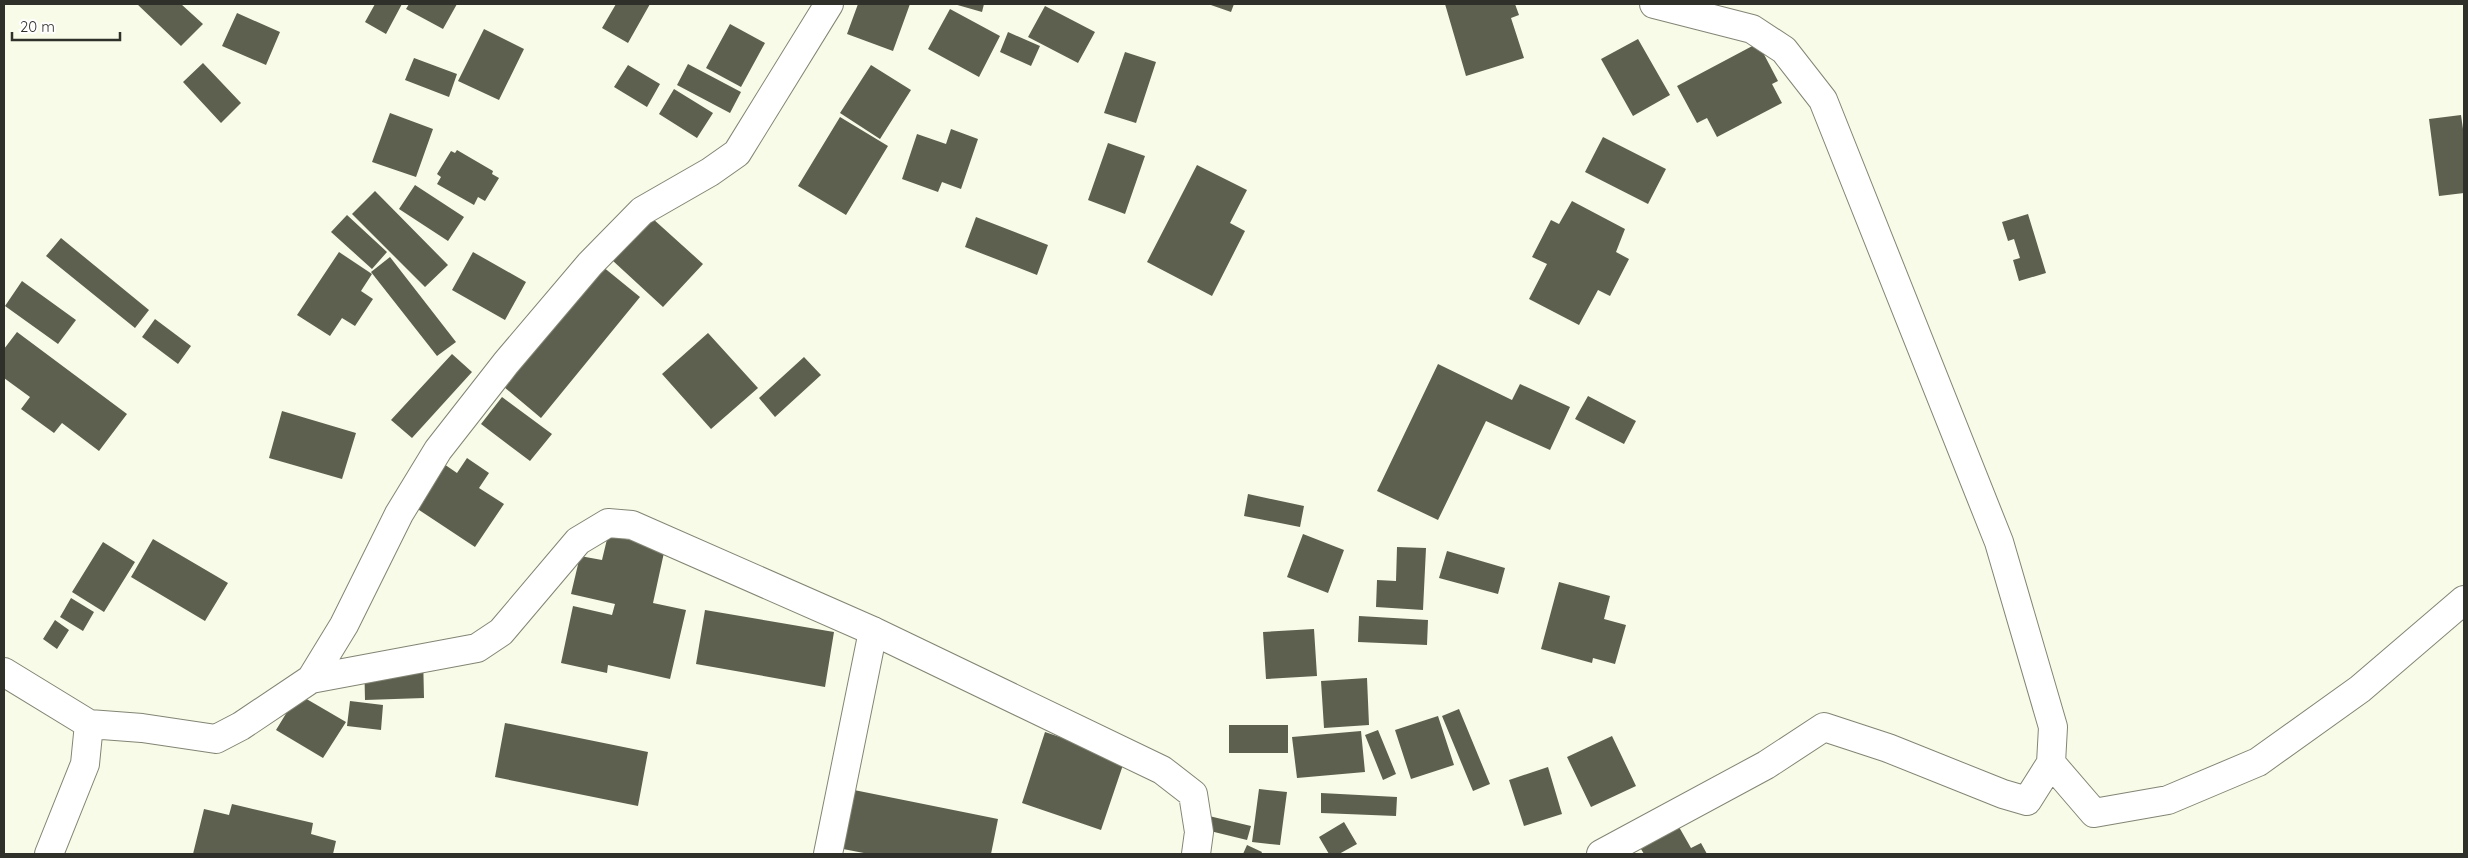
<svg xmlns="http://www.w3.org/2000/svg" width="2468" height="858" viewBox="0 0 2468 858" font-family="Quicksand,sans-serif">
<rect width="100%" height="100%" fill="#f7fbe7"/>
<path fill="#5d604f" d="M137 4H181L203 24 181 46Z
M375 4H402L386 34 365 22Z
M409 4H457L443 29 406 9Z
M616 4H650L628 43 602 28Z
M858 4H910L893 51 847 34Z
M954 4H984L982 12Z
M1208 4H1234L1231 12Z
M1445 4H1515L1519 15 1511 18 1524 58 1466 76Z
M1045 6 1095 32 1078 63 1028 37Z
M950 9 1000 36 979 77 928 49Z
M237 13 280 32 266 65 222 46Z
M730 24 765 43 741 87 706 68Z
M484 29 524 49 499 100 458 81Z
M1008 32 1040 46 1031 66 1000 52Z
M1638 39 1670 95 1633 116 1601 59Z
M1758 43 1778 81 1772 84 1782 103 1717 137 1707 118 1697 123 1677 86Z
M1125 52 1156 62 1136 123 1104 113Z
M414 58 457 74 449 97 405 80Z
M203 63 241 103 221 123 183 82Z
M688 64 741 92 730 113 677 85Z
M628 65 660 84 647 107 614 87Z
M871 65 911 90 880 139 840 113Z
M674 89 713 113 697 138 659 114Z
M390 113 433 129 416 177 372 162Z
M2461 115 2464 136V193L2439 196 2429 119Z
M840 117 888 146 846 215 798 186Z
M951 129 978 139 961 189 942 182 938 192 902 179 917 134 946 144Z
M1603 137 1666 169 1648 204 1585 172Z
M1108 143 1145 156 1125 214 1088 200Z
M457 150 493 171 492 174 499 178 485 201 478 197 474 205 437 184 441 177 437 174 451 151 455 153Z
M1197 165 1247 190 1230 223 1245 231 1212 296 1147 262Z
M415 185 464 217 448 241 399 209Z
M375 191 448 265 425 287 352 214Z
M1572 201 1625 229 1616 252 1629 259 1610 296 1598 290 1579 325 1529 299 1547 264 1532 257 1551 220 1559 224Z
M2028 214 2046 273 2019 281 2013 260 2020 258 2014 239 2008 241 2002 222Z
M347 215 387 252 372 269 331 232Z
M976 217 1048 245 1037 275 965 247Z
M652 218 703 264 663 307 612 260Z
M61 238 149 310 135 328 46 256Z
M339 252 372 274 361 291 373 299 355 326 342 318 330 336 297 315Z
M473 252 526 282 505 320 452 290Z
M390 257 456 342 437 356 371 272Z
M597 262 640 297 541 418 498 382Z
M22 281 76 320 58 344 5 306Z
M155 319 191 346 178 364 142 337Z
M17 332 127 414 99 451 62 423 54 433 21 409 30 397 4 378V349Z
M708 333 758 388 711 429 662 374Z
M452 354 472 372 412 438 391 420Z
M804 357 821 375 775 417 759 398Z
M1438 364 1512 400 1520 384 1570 407 1550 450 1486 421 1438 520 1377 491Z
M1588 396 1636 421 1624 444 1575 419Z
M502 397 552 434 530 461 481 424Z
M282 411 356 433 342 479 269 458Z
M467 458 489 473 479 488 504 504 475 547 413 506 441 462 457 473Z
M1248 494 1304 506 1300 527 1244 516Z
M1303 534 1344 550 1328 593 1287 577Z
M608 535 665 548 653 603 686 610 670 679 608 665 607 673 561 663 573 606 612 615 615 604 571 594 580 556 602 560Z
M153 539 228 583 205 621 131 577Z
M103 542 135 562 104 612 72 592Z
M1397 547 1426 548 1423 610 1376 607 1377 580 1396 581Z
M1447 551 1505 568 1498 594 1439 578Z
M1559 582 1610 596 1604 619 1626 625 1615 664 1593 658 1592 663 1541 649Z
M71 598 94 612 83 631 60 617Z
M705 610 834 632 825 687 696 664Z
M1359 616 1428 620 1427 645 1358 642Z
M55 620 69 630 57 649 43 639Z
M1314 629 1317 676 1266 679 1263 632Z
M423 654 424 698 365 700 364 656Z
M1367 678 1369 725 1324 728 1321 681Z
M298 694 346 722 323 758 276 730Z
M350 701 383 705 381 730 347 726Z
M1459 709 1490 784 1473 791 1442 716Z
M1438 716 1454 765 1411 779 1395 730Z
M505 723 648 752 638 806 495 777Z
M1229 725H1288V753H1229Z
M1378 730 1396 774 1383 780 1365 735Z
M1361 731 1365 772 1297 778 1292 737Z
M1045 732 1125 759 1101 830 1022 803Z
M1612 736 1636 786 1591 807 1567 757Z
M1548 767 1562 814 1524 826 1509 780Z
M1259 789 1287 792 1280 845 1252 842Z
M854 790 998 819 991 854H869L843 849Z
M1321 793 1397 797 1396 816 1321 813Z
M232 804 313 823 311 834 336 841 333 854H193L204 809 229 815Z
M1209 816 1251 826 1247 840 1206 830Z
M1344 822 1357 844 1339 854H1329L1319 837Z
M1679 827 1691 848 1701 843 1707 854H1644L1641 849Z
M1247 845 1262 852 1261 854H1243Z"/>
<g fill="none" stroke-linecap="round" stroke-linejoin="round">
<g stroke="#828574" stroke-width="30">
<path id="minor" d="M4 672 89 724 142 728 216 739 241 726 311 679 344 625 399 514 438 450 506 363 590 264 642 211 710 172 737 153 829 4
M311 679 477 648 501 632 578 541 608 523 632 525 873 631 1162 770 1193 794 1199 832 1196 854
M2051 763 2094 813 2168 800 2258 762 2360 689 2464 600
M49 854 85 764 89 724
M828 854 873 631
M1601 854 1766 765 1824 727 1888 748 2003 794 2027 801 2051 763 2053 727 1999 542 1823 100 1784 50 1752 29 1654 4"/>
</g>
<use href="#minor" stroke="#fff" stroke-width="28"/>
</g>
<rect width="2468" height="858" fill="none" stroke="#2f3029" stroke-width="10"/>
<path d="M12 32v8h108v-8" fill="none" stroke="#2f3029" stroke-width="2.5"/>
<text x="20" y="32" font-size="15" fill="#2f3029" stroke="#ffffff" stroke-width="4" paint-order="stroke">20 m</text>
</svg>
